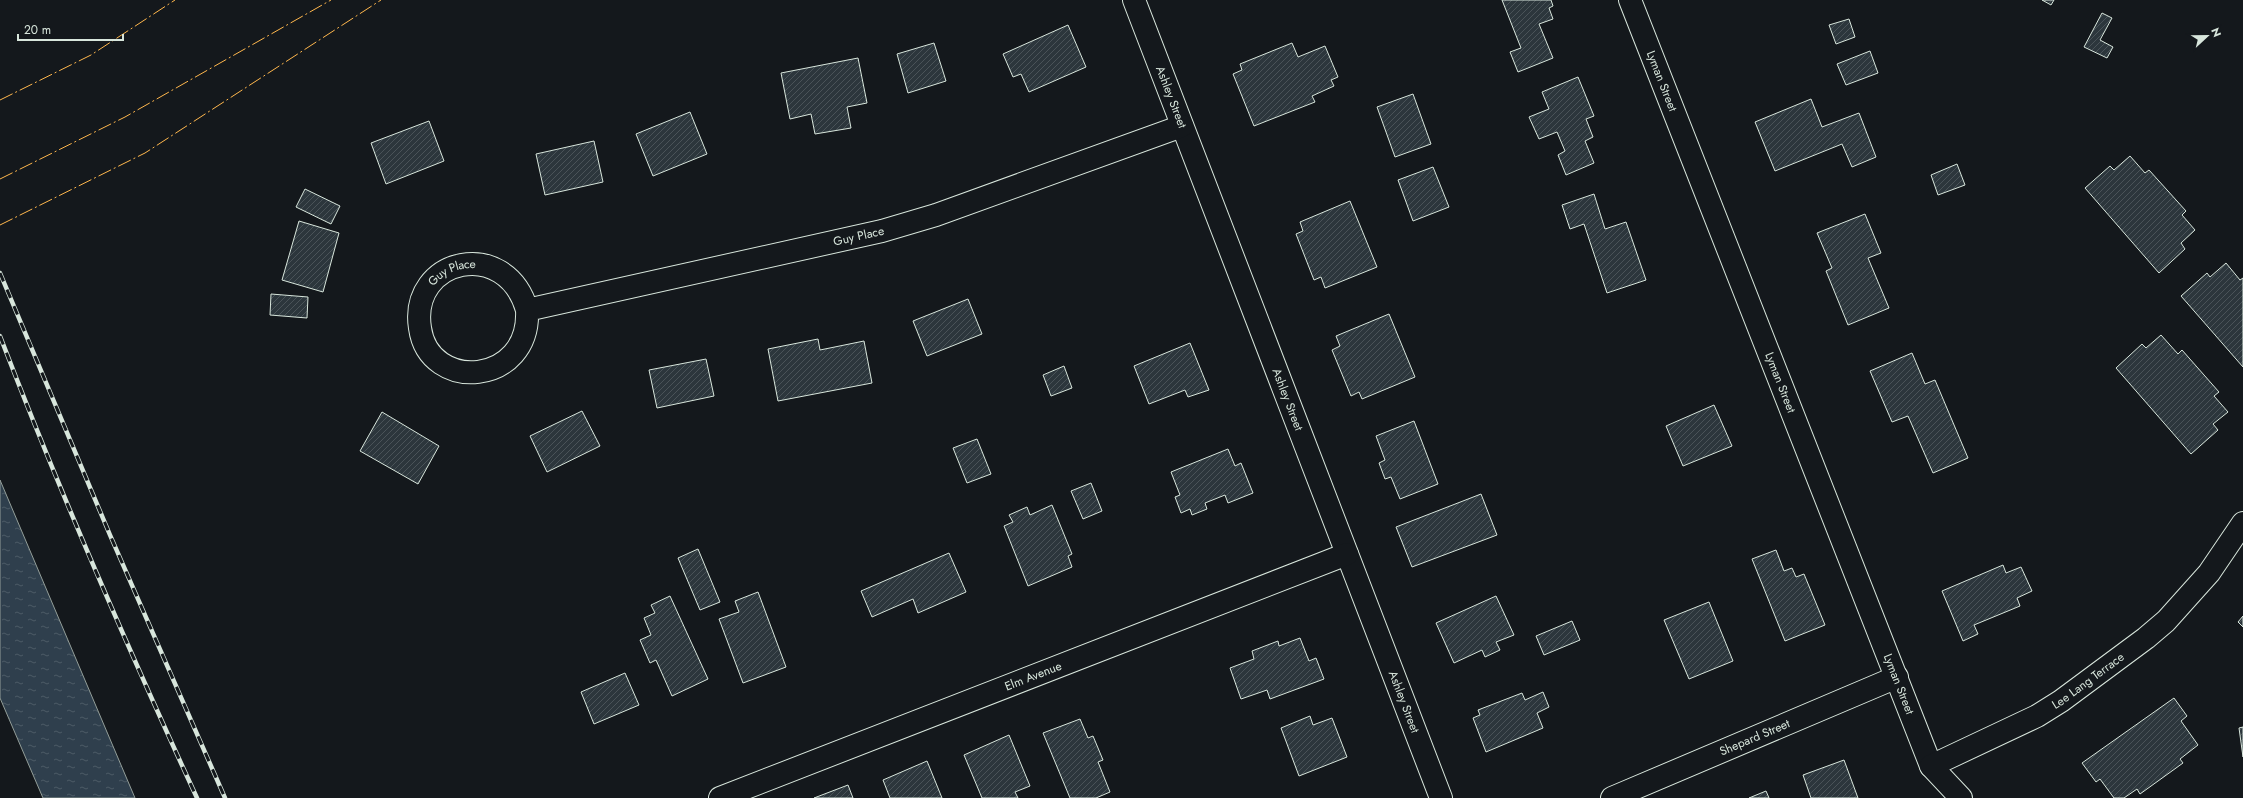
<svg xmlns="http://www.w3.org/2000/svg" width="2243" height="798" viewBox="0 0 2243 798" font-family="Jost,sans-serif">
<defs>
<pattern id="water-ripples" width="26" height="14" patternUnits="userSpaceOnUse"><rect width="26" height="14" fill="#2f3f4d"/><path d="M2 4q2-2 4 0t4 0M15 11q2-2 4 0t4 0" fill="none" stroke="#4c5b66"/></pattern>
<pattern id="building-hatch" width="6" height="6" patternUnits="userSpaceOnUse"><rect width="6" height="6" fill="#2c363c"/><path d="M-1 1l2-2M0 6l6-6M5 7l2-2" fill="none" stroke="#4a5358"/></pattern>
</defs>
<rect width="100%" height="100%" fill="#14181c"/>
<path fill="url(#water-ripples)" stroke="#939e99" d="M0 480 135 798H43L0 698Z"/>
<path fill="url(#building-hatch)" stroke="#d8e6dc" d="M1502 0H1551L1553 6 1549 8 1553 19 1539 24 1553 58 1518 72 1510 52 1521 48Z
M2042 0H2054L2051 5Z
M2102 13 2112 18 2100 40 2113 47 2107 58 2084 47Z
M1849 19 1855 37 1836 44 1829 25Z
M1068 25 1086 67 1029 92 1021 74 1013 77 1003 54Z
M934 43 946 81 908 93 897 54Z
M1292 43 1298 57 1325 46 1338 77 1331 80 1334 86 1312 96 1315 102 1254 126 1233 74 1242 70 1240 64Z
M1870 51 1878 73 1846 85 1837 64Z
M858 58 867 103 847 107 851 128 815 134 811 114 790 119 781 73Z
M1578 77 1594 116 1586 119 1593 137 1585 141 1594 163 1566 175 1558 155 1565 151 1557 132 1539 139 1529 117 1549 109 1542 92Z
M1413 94 1431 144 1395 157 1377 107Z
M1811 99 1822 127 1859 113 1876 157 1852 167 1842 144 1775 171 1755 122Z
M690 112 707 154 653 176 636 134Z
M429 121 444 161 386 184 371 143Z
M594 141 603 182 545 195 536 154Z
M2130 156 2145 173 2149 170 2186 211 2182 215 2195 230 2181 243 2185 249 2159 273 2085 188 2110 166 2114 170Z
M1957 164 1965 185 1938 195 1931 175Z
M1433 167 1449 207 1413 221 1398 180Z
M305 189 340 206 331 224 296 207Z
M1594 194 1605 229 1626 222 1646 280 1607 293 1584 224 1570 229 1562 205Z
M1350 201 1377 267 1325 288 1321 277 1314 280 1296 234 1303 231 1300 222Z
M1865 214 1881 253 1868 258 1889 308 1848 325 1826 271 1832 268 1817 233Z
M299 221 339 233 323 292 282 280Z
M2226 263 2240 280 2243 278V367L2181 296 2207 273 2210 277Z
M271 294 308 297 307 318 270 315Z
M968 299 982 334 927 356 913 321Z
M1389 314 1415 377 1362 399 1359 392 1351 396 1332 350 1340 346 1336 336Z
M2161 335 2178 354 2182 350 2219 392 2214 396 2228 412 2213 424 2218 430 2191 454 2116 368 2142 344 2146 348Z
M818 339 820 350 864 341 872 383 778 401 768 349Z
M1190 343 1209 390 1188 397 1185 390 1149 404 1134 366Z
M1912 353 1925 384 1935 380 1968 458 1933 473 1908 416 1892 422 1870 371Z
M706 359 714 396 657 408 649 370Z
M1064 366 1072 388 1051 396 1043 375Z
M1714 405 1732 446 1683 466 1666 426Z
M582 411 600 446 547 472 530 436Z
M382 412 439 446 418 484 360 451Z
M1414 421 1438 484 1400 499 1391 477 1385 479 1379 463 1385 460 1376 436Z
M977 439 991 474 967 483 953 448Z
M1228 449 1235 466 1241 463 1253 493 1228 503 1225 495 1205 503 1207 509 1192 515 1190 509 1181 513 1175 497 1180 495 1171 472Z
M1091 483 1102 511 1083 519 1071 491Z
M1481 494 1497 535 1412 567 1396 527Z
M1052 505 1072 554 1068 556 1072 567 1028 586 1004 526 1013 522 1009 515 1027 507 1030 515Z
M698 549 720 602 700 610 678 558Z
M1776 550 1784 571 1792 568 1796 577 1804 574 1825 625 1785 641 1752 559Z
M949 553 966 592 918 613 913 599 872 617 861 591Z
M2003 565 2006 573 2021 567 2032 591 2017 598 2020 606 1974 625 1978 634 1963 641 1942 591Z
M758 592 786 667 743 683 719 619 739 612 735 601Z
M670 596 708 679 672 696 656 660 650 663 640 640 651 635 644 618 655 613 651 605Z
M1496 596 1514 635 1496 642 1500 650 1485 657 1482 650 1454 663 1436 623Z
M1709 602 1733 661 1689 679 1664 620Z
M2243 616V627L2238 622Z
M1572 621 1580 640 1544 655 1536 636Z
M1300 638 1309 661 1316 658 1324 679 1270 699 1267 690 1241 699 1230 668 1254 659 1252 651 1278 641 1279 646Z
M625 673 639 705 594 724 581 692Z
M1543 692 1549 707 1537 713 1543 728 1486 752 1473 718 1480 715 1478 710 1522 693 1525 700Z
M2174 698 2187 716 2181 721 2198 745 2180 759 2183 763 2140 794 2137 789 2124 798H2114L2100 779 2096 782 2082 763Z
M1310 716 1313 725 1332 718 1347 757 1299 776 1281 728Z
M1080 719 1088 738 1093 736 1103 760 1098 762 1110 792 1096 798H1070L1043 733Z
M2243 727V757L2239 728Z
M1009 735 1030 786 1015 792 1018 798H982L964 755Z
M1844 760 1858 798H1811L1803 775Z
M927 761 942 798H890L883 780Z
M848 785 853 798H814Z
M1766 791 1769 798H1749Z"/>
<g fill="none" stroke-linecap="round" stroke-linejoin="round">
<g stroke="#d8e6dc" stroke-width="24">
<g id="minor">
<path id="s1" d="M1134 0 1441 798"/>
<path id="s2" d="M1630 0 1931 766"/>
<path id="s3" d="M527 310C531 386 429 393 420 328 409 258 506 236 527 310L882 231 936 215 1182 126"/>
<path id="s4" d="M720 798 1347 554"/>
<path id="s5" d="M1612 798 1897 677"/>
<path id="s6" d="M1961 798 1931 766 2037 716 2061 701 2146 638 2166 621 2209 573 2243 523"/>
</g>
</g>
<use href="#minor" stroke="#14181c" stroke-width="22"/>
<g stroke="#d8e6dc" stroke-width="4.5">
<path id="rail" d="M0 273 110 535 225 798
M0 336C60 493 127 646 197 798"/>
</g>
<use href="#rail" stroke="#14181c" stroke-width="3" stroke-dasharray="9" stroke-linecap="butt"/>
<path stroke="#ffb74d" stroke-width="1" stroke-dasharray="14 3 2 3" stroke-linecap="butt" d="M0 100 91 55 175 0
M0 179 125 117 331 0
M0 225 145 153 381 0"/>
</g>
<g text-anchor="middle" stroke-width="3" stroke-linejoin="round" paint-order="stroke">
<g font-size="12" fill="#d8e6dc" stroke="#14181c">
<text dy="4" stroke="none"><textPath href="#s2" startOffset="87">Lyman Street</textPath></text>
<text dy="4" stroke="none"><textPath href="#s1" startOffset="104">Ashley Street</textPath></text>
<text dy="4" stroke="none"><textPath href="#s3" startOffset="680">Guy Place</textPath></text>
<text dy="4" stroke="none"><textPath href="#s3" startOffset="241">Guy Place</textPath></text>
<text dy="4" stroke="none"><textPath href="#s2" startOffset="411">Lyman Street</textPath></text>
<text dy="4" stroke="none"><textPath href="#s1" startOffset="428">Ashley Street</textPath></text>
<text dy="4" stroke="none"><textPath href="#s4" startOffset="336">Elm Avenue</textPath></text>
<text dy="4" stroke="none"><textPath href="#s6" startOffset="223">Lee Lang Terrace</textPath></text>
<text dy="4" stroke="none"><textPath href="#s2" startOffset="735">Lyman Street</textPath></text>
<text dy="4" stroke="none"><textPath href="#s1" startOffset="752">Ashley Street</textPath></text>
<text dy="4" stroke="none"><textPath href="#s5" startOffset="155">Shepard Street</textPath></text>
</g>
</g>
<g transform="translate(2207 36) rotate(68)" stroke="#14181c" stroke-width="3" paint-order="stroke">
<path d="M0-3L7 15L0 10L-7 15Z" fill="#d8e6dc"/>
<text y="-6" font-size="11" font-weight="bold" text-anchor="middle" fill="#d8e6dc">N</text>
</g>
<path d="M18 34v6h105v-6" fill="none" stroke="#d8e6dc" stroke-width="2"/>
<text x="24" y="34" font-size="12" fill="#d8e6dc" stroke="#14181c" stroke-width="3" paint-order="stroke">20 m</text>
</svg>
